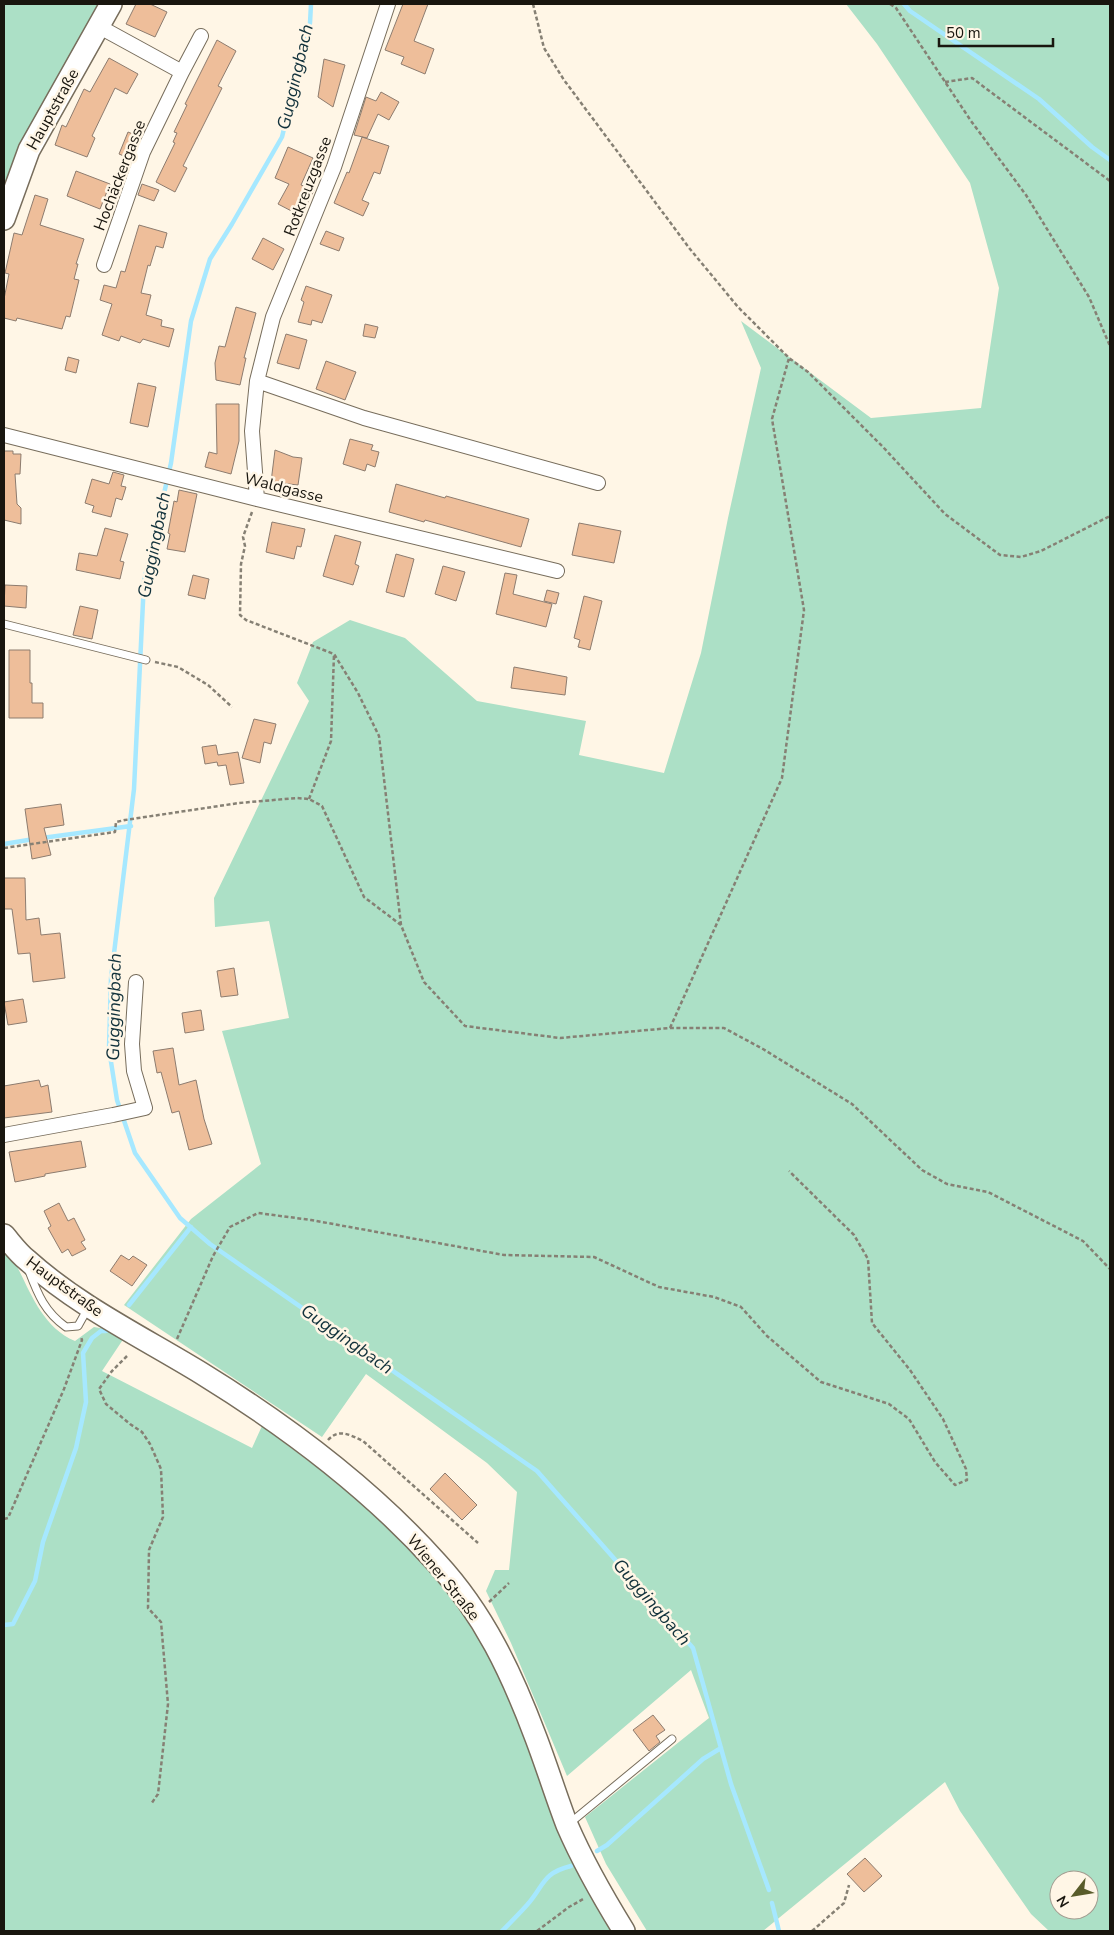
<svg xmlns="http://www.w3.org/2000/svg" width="1114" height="1935" viewBox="0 0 1114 1935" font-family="'Nunito Sans',sans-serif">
<rect width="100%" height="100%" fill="#fff6e6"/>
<path fill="#ace0c6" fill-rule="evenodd" d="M4 4H104L4 189Z
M846 4H1110V1931H1049L1031 1914 1010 1884 960 1811 945 1782 763 1931H647L606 1864 585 1817 709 1718 691 1670 567 1776 511 1643 486 1591 495 1570H509L517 1492 487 1463 366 1374 322 1437 124 1305 191 1219 261 1164 222 1031 289 1018 269 921 215 927 214 898 309 701 297 683 313 642 350 620 405 638 477 701 586 721 579 755 664 773 701 653 728 518 761 368 741 321 871 418 981 408 999 288 970 183 877 44ZM1059 1880H1089V1910H1059Z
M4 1244C27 1277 35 1324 75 1341L94 1327 111 1330 124 1338 102 1371 252 1448 262 1426 387 1520 442 1580 489 1650 617 1931H4Z"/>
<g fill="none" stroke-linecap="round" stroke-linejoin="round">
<path stroke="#a6e8ff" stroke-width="4.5" d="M311 4 310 23 282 137 232 224 210 259 191 321 171 463 144 581 134 789 111 978 109 1049 117 1100 135 1153 180 1218 210 1244 537 1471 693 1648 731 1784 769 1890
M904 4 910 11 1039 99 1092 147 1110 160
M42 838 131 826
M4 844 34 839
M129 1305 191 1227
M4 1625 13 1624 35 1581 43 1542 76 1448 86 1402 83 1353 92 1338 101 1331H106
M597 1851 607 1845 703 1759 721 1748
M772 1903 779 1931
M502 1931C510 1923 519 1914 527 1905 544 1886 542 1873 571 1866"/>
</g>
<path fill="#eebe9a" stroke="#8d7c6f" d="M136 4H150L167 12 155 37 126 24Z
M403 4H428L414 41 434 49 425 74 401 64 404 57 385 50Z
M217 40 236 51 218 86 222 88 183 166 187 168 175 192 156 182 175 143 173 142 177 133 174 132 187 105 185 104Z
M109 58 138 74 127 94 115 88 92 136 95 138 87 157 55 145 62 125 66 127 84 89 90 92Z
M324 59 345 65 333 107 318 97Z
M381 92 399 102 389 120 378 114 367 138 354 135 366 97 376 101Z
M128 132 140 137 131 159 119 154Z
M362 137 389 146 380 174 374 172 362 200 369 203 363 216 334 203 347 172 349 173Z
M288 147 313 158 301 185 314 190 301 216 278 204 289 184 275 178Z
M76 171 110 184 100 209 67 196Z
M142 184 159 190 154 201 138 195Z
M35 195 48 199 40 225 84 239 76 264H78L74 279 79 280 70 317 66 316 62 329 17 318 16 321 4 318V299L9 274 5 273 14 233 22 235Z
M139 225 167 233 163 248 156 246 150 266 148 265 141 293 151 295 146 315 162 320 161 326 174 329 169 347 143 339 140 343 121 336 119 341 102 335 112 304 100 300 104 285 116 288 121 271 125 272Z
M326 231 344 238 339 251 320 244Z
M263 238 284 249 273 270 252 259Z
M306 286 332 295 322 323 312 320 311 325 298 322 304 302 301 300Z
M236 307 256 313 244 358H246L240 385 216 380 215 363 219 346 225 347Z
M365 324 378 327 375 338 363 336Z
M286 334 307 340 299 369 277 363Z
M68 357 79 360 76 373 65 370Z
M326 361 356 372 345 400 316 389Z
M138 383 156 387 148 427 130 423Z
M216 404H239V441L231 474 205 467 209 452 217 454Z
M350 439 373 445 371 450 379 452 375 467 367 464 365 471 343 464Z
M275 450 293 457 302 458 298 485 271 482Z
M4 451H13V454H21L20 474H15L17 504 21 508V524L4 520Z
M113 472 124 475 121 486 126 487 122 500 116 498 111 517 92 512 94 506 85 503 92 479 109 484Z
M396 484 445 498 446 496 529 519 521 547 425 520 424 522 389 512Z
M179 490 197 494 185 552 167 549 170 534 168 533 174 501 177 502Z
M272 522 305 529 301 547 297 546 294 559 266 552Z
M579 523 621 531 614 563 572 555Z
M105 528 128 534 120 561 124 562 120 579 76 570 79 553 97 556Z
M335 535 361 542 355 564 359 566 353 585 323 576Z
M396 554 414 559 404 597 386 592Z
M443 566 465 572 456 601 435 594Z
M505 573 517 575 513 594 552 604 546 627 496 614Z
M193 575 209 579 205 599 188 595Z
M5 585 27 586 26 608 4 606Z
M547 590 559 593 556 604 544 601Z
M584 596 602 601 590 650 578 647 580 640 574 638Z
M80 606 98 610 92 639 73 635Z
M9 650H30V683H32V703H43V718H9Z
M514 667 567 677 565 695 511 688Z
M254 719 276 724 271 744 264 742 260 763 242 758Z
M216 745 218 755 238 752 244 783 230 785 226 765 218 766 217 762 205 764 202 747Z
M61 804 64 825 44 828 51 855 32 859 25 809Z
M4 878H25L26 920 39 918 41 935 60 933 65 978 33 982 30 953 18 954 12 909H4Z
M234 968 238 995 221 997 217 971Z
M23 999 27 1022 8 1025 4 1002Z
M201 1010 204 1030 185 1033 182 1013Z
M173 1048 179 1085 196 1080 204 1119 212 1144 189 1150 179 1111 172 1113 161 1072 157 1073 153 1051Z
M39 1080 41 1087 48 1085 52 1112 4 1118V1086Z
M81 1141 86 1167 45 1174V1176L15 1182 9 1152Z
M59 1203 68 1221 74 1218 85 1240 81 1242 86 1249 72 1256 68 1249 62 1253 48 1228 51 1226 44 1211Z
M121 1255 129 1260 133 1256 147 1265 132 1286 110 1271Z
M445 1473 477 1505 462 1520 430 1489Z
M653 1715 665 1730 656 1736 660 1742 649 1751 633 1730Z
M865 1858 882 1876 864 1892 847 1874Z"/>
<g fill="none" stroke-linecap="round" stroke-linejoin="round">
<g stroke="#776d5c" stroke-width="9">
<path id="service" d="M4 624 146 660
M29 1271C38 1295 45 1312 66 1327L78 1326 88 1308
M570 1823 672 1739"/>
</g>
<g stroke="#776d5c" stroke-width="16">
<path id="minor" d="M98 26 182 72 143 152 104 265
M182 72 201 36
M257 381 364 418 598 483
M4 435 257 499 557 571
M257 499 252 431 257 381 273 317 334 167 388 4
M4 1135 113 1115 145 1108 134 1071 132 1044 136 982"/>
</g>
<g stroke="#776d5c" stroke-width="24">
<path id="primary" d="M4 219 29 150 111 4
M4 1235C11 1243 18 1253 27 1260 78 1306 142 1337 201 1373 287 1426 369 1487 437 1563 484 1614 512 1674 536 1738 547 1767 556 1796 567 1825 583 1862 603 1897 624 1931"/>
</g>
<path stroke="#868074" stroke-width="2.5" stroke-dasharray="4 2.5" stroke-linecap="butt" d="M533 4 544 48 564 80 690 249 738 307 789 358 808 372 883 447 945 514 1000 555 1021 557 1041 551 1110 516
M890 4 896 8 971 121 1026 195 1089 297 1110 346
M945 82 972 78 1110 181
M252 512 243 537 245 546 241 564 240 615 246 620 334 654 358 693 379 736 401 925
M155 662 178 667 208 685 232 707
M309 799 331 741 334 654
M4 848 115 832 116 822 125 820 239 803 297 798 309 799 322 806 364 897 401 925 424 982 465 1026 560 1038 670 1028H724L763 1049 852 1104 922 1170 947 1184 988 1192 1083 1241 1110 1269
M670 1028 782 778 804 610 772 419 789 358
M177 1339 213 1256 230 1227 258 1213 311 1220 504 1255 594 1257 659 1287 714 1297 741 1307 767 1336 821 1382 889 1404 909 1419 935 1462 955 1485 967 1480 966 1469 943 1419 910 1370 872 1323 868 1259 854 1235 789 1171
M127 1356 112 1371 99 1389 106 1404 130 1424 142 1432 150 1444 161 1469 163 1517 149 1550 148 1608 161 1622 168 1704 158 1794 151 1804
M328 1440C339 1428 350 1435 363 1441L478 1543
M4 1519 8 1518 64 1389 82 1340 81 1337
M489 1602 509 1583
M537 1931 569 1907 585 1898
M812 1931 844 1903 849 1885"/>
<use href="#service" stroke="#fff" stroke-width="7"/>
<use href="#minor" stroke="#fff" stroke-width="14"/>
<use href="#primary" stroke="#fff" stroke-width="21"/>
</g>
<g text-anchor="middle" stroke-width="5" stroke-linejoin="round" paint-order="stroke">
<g font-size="16" fill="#19160f" stroke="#fff6e6">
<text transform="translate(52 109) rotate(-61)" y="6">Hauptstraße</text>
<text transform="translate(119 175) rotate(-69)" y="6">Hochäckergasse</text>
<text transform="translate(307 186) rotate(-69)" y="6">Rotkreuzgasse</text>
<text transform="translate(284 487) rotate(14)" y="6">Waldgasse</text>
<text transform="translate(65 1286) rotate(36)" y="6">Hauptstraße</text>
<text transform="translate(444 1577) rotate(51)" y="6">Wiener Straße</text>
</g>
<g font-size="18" font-style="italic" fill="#11313b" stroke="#fff6e6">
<text transform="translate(295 77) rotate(-77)" y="6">Guggingbach</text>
<text transform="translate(154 545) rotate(-79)" y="6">Guggingbach</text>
<text transform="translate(114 1007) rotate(-89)" y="6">Guggingbach</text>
<text transform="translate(347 1339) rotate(35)" y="6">Guggingbach</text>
<text transform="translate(652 1602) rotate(49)" y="6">Guggingbach</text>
</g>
</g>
<rect width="1114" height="1935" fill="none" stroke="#19160f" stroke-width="10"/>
<g transform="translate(1074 1895) rotate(239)"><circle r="24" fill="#fff6e6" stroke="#a39c90"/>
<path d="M0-4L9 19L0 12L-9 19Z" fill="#595c2a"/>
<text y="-8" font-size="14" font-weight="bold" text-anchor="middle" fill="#19160f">N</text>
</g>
<path d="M939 38v8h114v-8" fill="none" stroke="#19160f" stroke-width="2.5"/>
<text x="946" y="38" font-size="15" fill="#19160f" stroke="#fff6e6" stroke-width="4" paint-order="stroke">50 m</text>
</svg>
